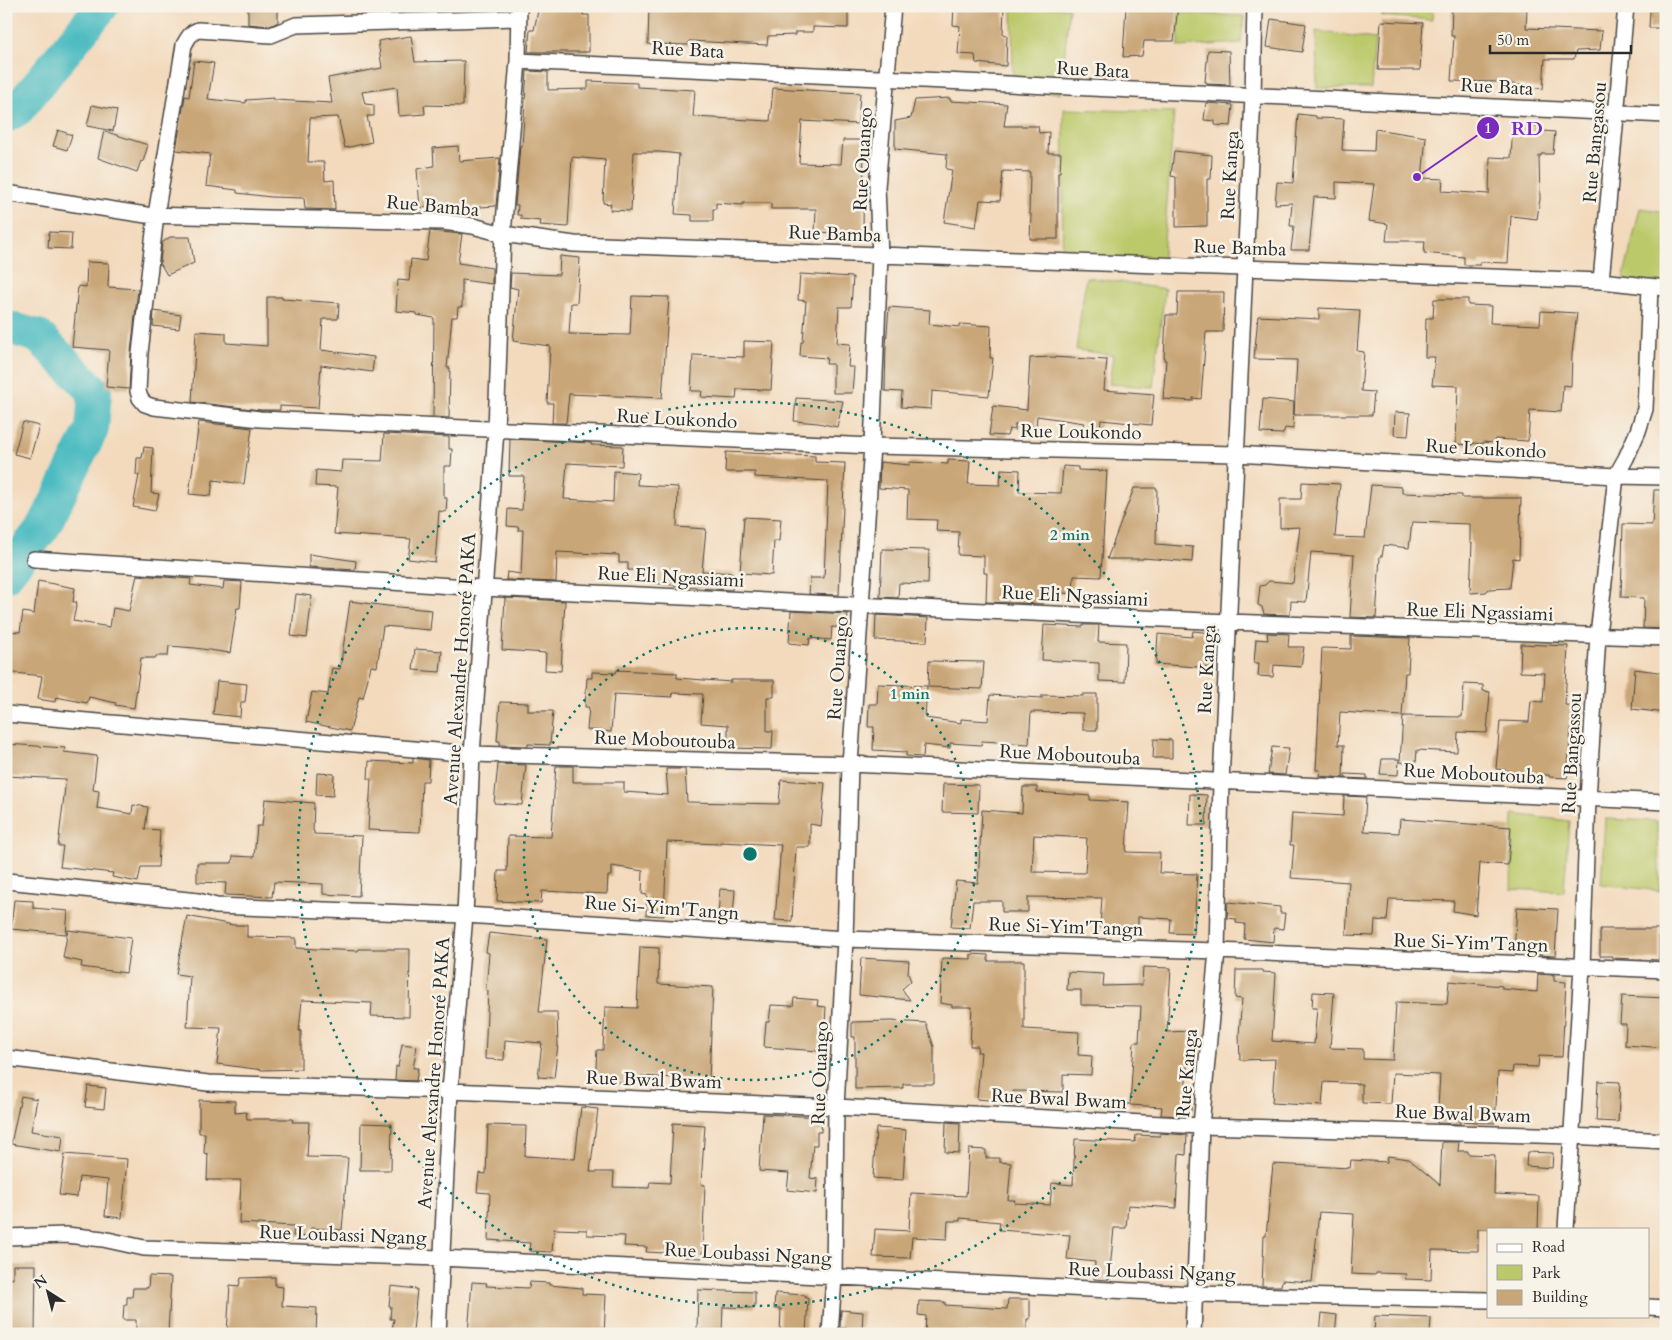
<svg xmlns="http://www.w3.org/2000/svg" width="1672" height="1340" viewBox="0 0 1672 1340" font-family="Cardo,serif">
<rect width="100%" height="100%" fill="#f7f3e8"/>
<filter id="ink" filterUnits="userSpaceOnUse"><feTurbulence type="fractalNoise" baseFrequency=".02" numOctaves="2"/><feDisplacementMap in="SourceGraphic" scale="10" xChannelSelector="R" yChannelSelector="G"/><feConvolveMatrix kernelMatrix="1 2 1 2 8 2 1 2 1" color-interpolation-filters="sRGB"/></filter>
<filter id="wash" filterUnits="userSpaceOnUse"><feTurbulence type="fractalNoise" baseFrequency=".0096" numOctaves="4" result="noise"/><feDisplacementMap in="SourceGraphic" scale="20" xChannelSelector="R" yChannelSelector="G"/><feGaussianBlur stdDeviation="1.12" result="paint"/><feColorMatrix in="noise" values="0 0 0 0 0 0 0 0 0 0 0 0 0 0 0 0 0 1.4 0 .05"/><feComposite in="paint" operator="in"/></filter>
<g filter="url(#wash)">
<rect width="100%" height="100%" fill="#f3dabd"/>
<path fill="#bcc96b" stroke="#747a4b" d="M1012 6 1069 8 1061 93 1013 91Z
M1382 6H1433L1432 20 1382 16Z
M1179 13 1244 16 1241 43 1178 47Z
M1316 31 1375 39 1371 88H1317Z
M1064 109 1174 112 1162 267 1062 266Z
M1640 208 1666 212V283L1623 280Z
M1086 277 1165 289 1153 387 1109 384 1113 355 1076 350Z
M1513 814 1569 821 1564 892 1511 889Z
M1605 819 1657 821 1660 891 1601 884Z"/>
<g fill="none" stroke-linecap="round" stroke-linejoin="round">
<path stroke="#4cbbc1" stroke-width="34" d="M6 116 18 109 102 6
M6 327 38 336 95 392 92 429 44 526 6 575"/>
</g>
<g id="blocks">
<path fill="#c9a677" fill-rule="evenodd" d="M248 6H278V22L270 26 248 24Z
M539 6H584L583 15H589V52H528L530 30H534Z
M649 6H848V28L813 27V32H795V35L768 36 767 45 689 41V45L648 44Z
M954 6H1004L1003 34 1007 35 1006 66 976 63 975 55 958 54 960 26 953 25Z
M1126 6H1178L1174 41H1144L1142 56 1123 57Z
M1452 6H1496L1527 9 1526 28 1602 31 1600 50 1576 51 1574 59H1545L1543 89 1500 82 1451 81 1454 36H1451Z
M1650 10 1666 11V28H1649Z
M1271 19 1306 24 1302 52 1267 47Z
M1381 21 1423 23 1420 70H1378Z
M411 36 415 62 464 61 463 106 424 105 425 114 399 116 397 87 362 92 365 104 374 105V116H367L372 142 345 148 338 117 310 118 308 162H324L325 181 334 180 335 210 305 209 304 198 271 197 237 193V190L206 186 210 154 176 150 185 96 189 97 194 61 214 63 208 99 246 103V100L274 98V100L332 103 328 78 382 68 378 41Z
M1208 50 1229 51 1230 85 1207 84V82H1205Z
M527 71 548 72V90L588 89V81L637 83V87L695 90 693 117 770 121 773 88 860 93 858 124 802 121 799 163 841 164 843 140H864L863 234 815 232 816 209H771V203H743V205L716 203V209H713V221H692V215L675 214 679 154 660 152H634L631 211 610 210 611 204 603 203 605 160 572 157 568 227 540 225 541 221 521 219V215H517L518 205H515L520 146H522Z
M950 98V101L1007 104 1004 126H1038L1039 133 1049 132 1048 153H1061L1060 172H1058V239H1030L1031 214 1029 213 1030 172 1003 171 1000 201 980 200 976 227 944 222 952 170 946 169 947 154 895 149V121L911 118 915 100Z
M1206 103 1233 105 1231 126 1215 125V121L1204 120Z
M92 105 117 110 113 131 87 126Z
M1298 114 1316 116V118L1344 119 1342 150 1374 151 1375 129 1426 137 1422 178 1443 179 1442 191 1489 194 1490 157 1511 158 1513 124 1543 127V131L1555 132 1553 154H1541V156H1539L1540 199 1537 219 1511 216 1508 263 1480 262V265H1464V257L1424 253 1425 241H1386L1388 224 1369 221 1374 184 1336 182V198L1314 197 1309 250H1291L1294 226H1290L1292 203 1275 204 1277 182 1293 183Z
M58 130 72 135 67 150 53 146Z
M104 131 148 145 143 162 141 161 137 172 98 158Z
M458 146 459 161 500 158 496 206 464 208V215L433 212V206L420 208 417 169 434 166 433 148Z
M1174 151 1212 155 1211 179H1207V226L1176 227V177L1171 176Z
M430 231 462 234 458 263 492 268V284L462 280V307H458L457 317H452L447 368H450L449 418 433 417 434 318 417 315V313L396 311 398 280 409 281 411 259 426 261Z
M49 232 72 233 71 249 48 248Z
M170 237H190L194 263 167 275 160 263 162 243Z
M560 256 580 258 577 303H571L569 334 630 335 632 296 669 297 662 398 569 394 566 423H552L553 403H547L550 346 513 341 518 289 510 287 511 273 559 275Z
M87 262 109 263 108 287 138 289 131 352 129 389 106 387 109 350 72 347 78 286 86 287Z
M800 274 853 277 851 307H839L837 343 850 344 848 367H854L852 393H833V364H826L827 358 800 356 801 342H803L806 301 798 300Z
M1178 292H1224L1223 332H1206L1201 399 1193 398V401L1163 399 1166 360H1164L1166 315H1177Z
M267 297H282V299L339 303 338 319H323L321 350 374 357 372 372 321 365 318 408 280 406V410H261L192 402 196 331 226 333V343L267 346Z
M1434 299H1468V305L1491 306 1490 323 1540 325 1541 311 1577 313 1572 354 1571 386 1563 385 1561 412 1530 410 1528 441 1495 439 1494 443 1483 442V444L1473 443 1472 445 1456 444 1458 386 1432 385 1435 357H1425L1426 318H1433Z
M889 307 930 310 929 324 960 327V324L991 326 990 358H993L989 396 932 391 931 409 901 407 902 392 885 391 886 345Z
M1319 308 1360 310 1357 351 1364 352 1361 391 1374 392 1372 415H1294L1297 360 1254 359 1258 316 1319 319Z
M154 311 181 315 179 329 153 326Z
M744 341 774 342 771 390 737 389 736 399 701 397 702 391H691L693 355 744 357Z
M1051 357 1107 360 1104 390 1154 394 1151 425 1101 420 1099 434 1082 431 1084 423 1037 416 1036 427 1015 424V430L1009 429 1007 436 989 435 993 406 1027 410 1030 358Z
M796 398 843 401 837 427 818 423 794 421Z
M1263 399 1294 402 1293 429 1285 428 1283 434 1260 433Z
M1395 412 1410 413 1408 436 1394 435Z
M23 422 39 426 30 458 14 454Z
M199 422 252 428 244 484 213 480 211 496 189 494Z
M384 434 449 437V449H452L451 466H444V498H447L446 512 439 511 435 562 408 559 411 539 334 534 338 487 315 486 316 470 341 472 342 460 382 461Z
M510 439 591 443V445L623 446 622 466 567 463 564 499 613 502 614 471 638 473 637 485 678 487 677 527 706 529 702 571 733 573 732 590 696 588V587L650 583 651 571 628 570V563H619V555L557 552 556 582 506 580 507 572 521 574 523 530H518L519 527 507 526 508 509 522 510 524 476H509Z
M144 447 153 448 151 493 159 494 155 511 133 507 139 475H136L137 458H142Z
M726 452 815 456V462L845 463 839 595 809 594 810 578H824L828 481 755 477V472H725Z
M948 460 970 461 968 484 1000 485 1001 469 1020 470 1019 492 1061 493 1063 466 1078 467V470L1107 471 1101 577 1074 576 1073 594 1044 591 1043 604 986 602 987 573H984V556L958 555 959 532 936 531 937 520 907 519 908 490 879 488 880 462 909 465 910 462 948 464Z
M1302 482 1340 484 1335 537 1365 538 1371 485 1402 487V493L1462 495V498H1521L1519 559 1513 558 1510 588 1489 589 1486 592 1470 593 1472 543H1470V524L1412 522 1409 548 1384 545 1382 556H1380L1376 618 1350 617 1354 555 1311 552 1306 602 1291 601 1290 615 1264 614 1262 607 1258 605 1260 586 1265 585 1269 581 1293 583 1300 527 1280 528V499H1301Z
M1134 488H1157L1156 544 1193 547 1192 562 1143 558V559H1107Z
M1654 490H1666V629L1643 628 1644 598 1621 597 1623 524 1652 525Z
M744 517 781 519 779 541H774L772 575 740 573Z
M882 549 929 550 928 584 899 583 898 598 880 597Z
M309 554 356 561 355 570 309 567Z
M137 575 191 579 190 585 223 589 224 581 242 582 240 608H237L230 653 195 648 169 646 168 656H156V658H141L134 708 115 705 116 703 89 697 87 703 56 697 55 702 38 699 42 676 6 672V631L20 632 23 612 34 614 38 581 75 588 73 602H77L73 621 110 627 113 608 129 611Z
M296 594 312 596 307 638 291 636Z
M505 598 565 601 561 671 545 670 546 653 502 650Z
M350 601 387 606 432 610 430 630 383 626 377 667 371 666 363 698 359 697 350 731 306 722 312 692 328 694 332 668 340 669Z
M791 611 848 614 846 628 832 627 831 640 810 638 809 645 789 643Z
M876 615 928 618 927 642 875 640Z
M1044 625 1083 627V625H1099L1098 642 1126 643 1125 682 1099 681V663L1042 660Z
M1193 631 1213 633 1210 668 1156 664 1158 634 1192 637Z
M1267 633 1289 634 1288 647H1304L1301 667 1274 665 1273 677 1258 676 1259 663H1254L1256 639 1268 640Z
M1351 636 1410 638 1408 673H1405L1402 716 1340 712 1338 745H1344L1343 778 1319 776 1320 770H1316L1322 648 1351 649Z
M1521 644 1568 646 1565 705 1576 706 1574 729H1571L1567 778 1549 777V775H1513V771L1496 769 1500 721 1529 722 1531 701 1543 702 1545 673 1520 672Z
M415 649 442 651 440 672 413 670Z
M929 661 984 662 982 689 928 687Z
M1635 669 1666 673V713L1632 709Z
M617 670 677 673V678L731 682V680H774V697H767V731H773L772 749 728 748V725L701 723 703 694 672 693 673 697 614 694 611 732 587 730 589 707H585L587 678H592V672L616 673Z
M217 681 247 684 245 702H241L240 717 213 714Z
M878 684 927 686 925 718 961 723V719L988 721 990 695 1042 698V695L1083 696V694H1097V730H1083V713L1031 712 1029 744 982 741 981 745 950 743V748L924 745 923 757 906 756V752L873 750 874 727H868L869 704H877Z
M1464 684 1483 685V691L1490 692 1487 733 1458 732 1457 752 1417 750 1416 763 1400 762 1403 716 1462 717Z
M500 702 528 703V711H553L550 745 528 744V746L500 745V741H497Z
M1154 739 1172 740V758H1153Z
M6 744 65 748 64 752 97 756 93 790 99 791 97 808 132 814 133 805 148 807 145 829 160 830 158 867H141L138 882 112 877 113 873 60 867 63 846H58L66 779 6 776Z
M1272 747 1289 748 1285 775 1268 774Z
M413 758 429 760 428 781H422L420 832 368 830 371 779H368L369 761 413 763Z
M1382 759H1399L1398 775 1380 774Z
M498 764 526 765 522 805 494 803Z
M556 766H573V782H624V792L668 795 666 769H685L687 802 779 804 781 780 825 783 821 826 810 824V847H796L792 921 775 920 781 845 720 842V844L667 842 664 916 646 915 647 895 642 894 643 871 612 866V876H608L607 894 542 891 541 903 497 901 498 871H507L508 836 551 837Z
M317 773 334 774 333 796 316 795Z
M1345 774 1367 775V779L1345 778Z
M943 784 979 785 978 813 942 812Z
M1023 787H1037V792L1090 796V800L1129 802 1126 852 1160 853 1159 873 1197 874 1194 934 1170 933 1171 919 1138 917V929L1100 927 1102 898 1028 897V912H1002V901H973L970 928 951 927 956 881 978 883 982 810 1022 813ZM1034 835 1087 838 1085 873 1032 872Z
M1190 794 1207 795 1206 825H1189Z
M1344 796 1366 797 1364 831 1399 833 1400 819 1511 827 1508 865 1480 863 1476 915 1453 911 1454 901 1389 899 1387 921 1375 920 1374 936 1346 935 1349 882 1291 878 1294 845H1290L1292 813 1343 816Z
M265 799 314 803 313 831H314V834L362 836 359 896 323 894V884L274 882 272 897 225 895 226 883 197 882V863H232L233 856 254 857 257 826H262Z
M720 889 735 890 733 916 718 915Z
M14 900 33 901V908L68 911 66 934 11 929Z
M1228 902 1280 907V913H1285L1283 929 1274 928 1273 942 1244 939 1245 924 1236 923V919L1227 918Z
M1517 907 1558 909 1555 956 1539 955 1540 953 1514 952Z
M187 916 233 925H247V937L296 938V948L358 951 359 949H410L409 1017 371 1016 372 1003 302 1000 299 1031H301V1069L263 1070 217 1064 221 1028 187 1027 190 976 176 974Z
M1600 929H1659V960L1612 958V956H1600Z
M68 930 131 938 126 973 81 967 82 962 63 958Z
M489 933 547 939 539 1012H557L558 1045 554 1078 538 1077 542 1043 505 1040 504 1060 485 1059 488 991 486 990 489 953 486 952Z
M640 947 659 948 658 984 713 987 709 1080 641 1076V1083L595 1081 597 1050H603L605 1007 637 1008Z
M971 954 988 955V961H1024V1029L1079 1032 1078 1055 1092 1056 1091 1075 1063 1074V1092L1013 1091 1012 1102 977 1099 981 1052H977L978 1046H970L972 1007H952V1005L940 1003 942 958 971 959Z
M861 958 909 961 908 973 911 981 902 989 910 1000 859 995Z
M1143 967 1171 968 1167 1032 1190 1031 1185 1094H1192L1191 1111H1188V1116L1161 1115 1162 1107 1130 1105 1134 1042H1139L1141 1006 1081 1005V990H1067L1068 972 1104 974 1103 986 1142 985Z
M1236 970H1263V972L1276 973 1272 1041 1314 1044 1317 1008H1312L1313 992 1334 993 1330 1048 1363 1049V1059L1393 1060 1396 1002 1447 1004 1449 981 1502 986V989L1537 992 1538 974 1554 975V981L1566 982 1562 1057 1539 1056 1538 1067 1513 1066 1512 1073 1498 1072 1495 1123 1460 1121V1124L1437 1123 1440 1075 1393 1073 1391 1104 1362 1103V1084L1324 1082 1322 1106 1272 1103 1275 1059 1240 1060 1239 1034 1242 999 1235 998Z
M1622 996 1666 998V1048L1625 1045 1626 1024H1620Z
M794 998 818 1000 817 1006 826 1007 825 1024H821L819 1051 764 1047 766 1022H769L771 1005 793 1006Z
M892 1021 926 1023 934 1047V1084H903V1088L855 1089V1037H852V1022Z
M402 1044 417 1046 413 1068H418L416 1081 395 1080 396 1066 398 1067Z
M1598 1081 1620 1082 1618 1122 1596 1121Z
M88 1086 106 1088 104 1109 85 1107Z
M21 1096 37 1099 31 1131 63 1136 61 1152 11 1144Z
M199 1100 235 1101V1113L246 1112 247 1119H293L292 1122H309L307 1157 348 1158 342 1230 311 1228 310 1237 293 1236 294 1226 239 1223 241 1180H207L208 1154 204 1153 205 1133H199Z
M581 1107 598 1109 590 1172H614L613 1187 649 1188 650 1182 670 1183 673 1123 705 1125 701 1184 705 1185 702 1258 683 1257 684 1254 646 1252 647 1247 624 1246 625 1236 587 1235V1230L554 1229 552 1252 529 1251 530 1243 488 1240 490 1193 477 1192 479 1173 486 1174 488 1125 526 1126 525 1156 575 1159Z
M763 1114 822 1117 821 1132H817V1145H813L810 1178 818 1179 817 1193 787 1190 789 1173 759 1171Z
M946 1122 960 1123 959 1153 945 1152Z
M361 1123 392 1124 391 1170H360Z
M876 1128 906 1130 903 1180 873 1178Z
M1160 1133 1187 1135 1186 1155 1179 1154 1176 1208 1128 1205 1126 1228H1114L1109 1280 1094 1279 1095 1262 1067 1259 1070 1235 999 1230 1000 1222 960 1218V1221H948L947 1239 912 1237 910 1258 873 1257 875 1229 909 1231 911 1193 966 1196 969 1149 986 1150V1158H999V1162L1011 1163 1008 1200H1015L1014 1203 1050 1205 1052 1183 1073 1185 1075 1139 1135 1142 1136 1135 1160 1136Z
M1442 1142H1459L1458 1151H1468V1154L1495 1155 1494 1194 1539 1196 1538 1229H1478V1251L1432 1250 1431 1280 1405 1279 1406 1274 1376 1273 1375 1275 1351 1274 1354 1214 1319 1212 1312 1282 1282 1280 1281 1286H1262L1264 1236H1266L1273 1164 1350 1168 1351 1160 1387 1162 1388 1156 1409 1159 1440 1185Z
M1527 1152 1553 1153 1552 1168 1526 1166Z
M65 1154 127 1159 122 1218 105 1216 108 1180 79 1177 77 1197 59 1195Z
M13 1265H36L35 1334H6V1278L13 1279Z
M149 1276 171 1277 168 1334H136V1320H123L124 1305H127V1297H132L133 1288H148Z
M275 1277V1286L283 1287 282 1306 317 1308 316 1334H227L230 1285 239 1286 241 1278Z
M472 1282 487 1283 486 1286 529 1288 530 1282 549 1283V1285L582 1288V1294L606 1295 604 1334H468Z
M391 1286 417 1289 413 1331 392 1329 394 1319H390L391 1306H389Z
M698 1290 755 1292V1308L723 1307 722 1331 697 1330Z
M775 1293 805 1295V1298H808L806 1334H780L781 1309H774Z
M1008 1299H1030V1319H1027V1334L925 1332 926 1316 918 1315 919 1301 945 1302V1305L1007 1309Z
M841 1310 863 1312 862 1329 840 1328Z
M1322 1313 1337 1315 1335 1334H1320Z
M1375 1316 1431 1318 1430 1334H1374Z"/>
</g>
</g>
<g filter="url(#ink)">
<use href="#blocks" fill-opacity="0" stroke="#494541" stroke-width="1"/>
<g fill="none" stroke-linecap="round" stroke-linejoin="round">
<g stroke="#494541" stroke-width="18">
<path id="street" d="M518 18 296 25 271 35 198 30C190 33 188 38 184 45L156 215 140 353 138 391 140 398 145 404 154 407 260 419 872 446 1236 454 1616 476 1666 477
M518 61 1666 115
M6 193 146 215 443 222 473 226 503 234 574 244 1601 281 1666 288
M1601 281 1626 6
M34 559 483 588 1228 622 1666 638
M6 714 472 754 850 764 1666 802
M7 881 198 901 216 906 465 915 845 939 1217 951 1666 970
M6 1058 208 1083 450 1091 836 1107 1201 1126 1571 1136 1666 1141
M1566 1229 1582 967 1588 799 1598 635 1616 476 1626 458 1638 431 1645 409 1650 287
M6 1237 66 1235 103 1239 144 1248 440 1258 1195 1294 1488 1300
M1648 1307 1666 1308
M438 1334 450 1091 465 915 472 754 496 430 503 234 518 61 519 6
M830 1334 834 1277 836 1107 845 939 850 764 872 446 880 255 877 187 893 6
M1193 1334 1201 1126 1217 951 1221 782 1253 96 1255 6"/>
</g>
<use href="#street" stroke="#fff" stroke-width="15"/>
</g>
</g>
<g fill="none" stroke="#0f766e" stroke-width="2.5" stroke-dasharray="2.5 5">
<circle cx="750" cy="854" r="226"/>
<circle cx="750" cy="854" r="452"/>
</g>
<g text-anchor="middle" stroke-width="5" stroke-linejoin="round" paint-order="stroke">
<g font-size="19" fill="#2b2b2b" stroke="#f7f3e8">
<text transform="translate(688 49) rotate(3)" y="7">Rue Bata</text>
<text transform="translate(1093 69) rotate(3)" y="7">Rue Bata</text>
<text transform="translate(1497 86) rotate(3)" y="7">Rue Bata</text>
<text transform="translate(1594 142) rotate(-85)" y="7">Rue Bangassou</text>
<text transform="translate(862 159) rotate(-87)" y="7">Rue Ouango</text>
<text transform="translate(1229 175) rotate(-87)" y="7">Rue Kanga</text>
<text transform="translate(433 205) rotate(5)" y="7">Rue Bamba</text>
<text transform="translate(835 233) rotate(2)" y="7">Rue Bamba</text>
<text transform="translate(1240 247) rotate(2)" y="7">Rue Bamba</text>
<text transform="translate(677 418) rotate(3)" y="7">Rue Loukondo</text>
<text transform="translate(1081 431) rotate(1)" y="7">Rue Loukondo</text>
<text transform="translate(1486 448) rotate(3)" y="7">Rue Loukondo</text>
<text transform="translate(671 576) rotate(3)" y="7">Rue Eli Ngassiami</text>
<text transform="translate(1075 595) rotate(3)" y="7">Rue Eli Ngassiami</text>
<text transform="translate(1480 611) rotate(2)" y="7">Rue Eli Ngassiami</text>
<text transform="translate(837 668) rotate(-86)" y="7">Rue Ouango</text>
<text transform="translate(459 669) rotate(-86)" y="7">Avenue Alexandre Honoré PAKA</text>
<text transform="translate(1206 669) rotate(-87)" y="7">Rue Kanga</text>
<text transform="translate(665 739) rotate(2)" y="7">Rue Moboutouba</text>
<text transform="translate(1571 753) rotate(-87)" y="7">Rue Bangassou</text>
<text transform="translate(1070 754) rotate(3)" y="7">Rue Moboutouba</text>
<text transform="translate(1474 773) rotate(3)" y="7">Rue Moboutouba</text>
<text transform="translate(662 907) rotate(4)" y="7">Rue Si-Yim'Tangn</text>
<text transform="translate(1066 926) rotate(2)" y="7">Rue Si-Yim'Tangn</text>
<text transform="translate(1471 942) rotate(2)" y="7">Rue Si-Yim'Tangn</text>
<text transform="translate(433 1073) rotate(-86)" y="7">Avenue Alexandre Honoré PAKA</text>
<text transform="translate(819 1073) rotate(-88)" y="7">Rue Ouango</text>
<text transform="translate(1186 1073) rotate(-85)" y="7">Rue Kanga</text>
<text transform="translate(654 1079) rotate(2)" y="7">Rue Bwal Bwam</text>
<text transform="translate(1059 1098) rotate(3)" y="7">Rue Bwal Bwam</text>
<text transform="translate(1463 1113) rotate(2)" y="7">Rue Bwal Bwam</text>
<text transform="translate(343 1234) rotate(2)" y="7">Rue Loubassi Ngang</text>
<text transform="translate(748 1253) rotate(3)" y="7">Rue Loubassi Ngang</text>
<text transform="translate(1152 1271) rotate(2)" y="7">Rue Loubassi Ngang</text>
</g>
</g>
<circle cx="750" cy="854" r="8" fill="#0f766e" stroke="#f7f3e8" stroke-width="2.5"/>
<g font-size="15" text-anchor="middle" font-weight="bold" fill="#0f766e" stroke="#f7f3e8" stroke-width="5" stroke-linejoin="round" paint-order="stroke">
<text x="1070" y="540">2 min</text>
<text x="910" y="699">1 min</text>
</g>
<path fill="none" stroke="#7b2cbf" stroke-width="2" d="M1417 177L1488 128"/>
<g fill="#7b2cbf" stroke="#f7f3e8" stroke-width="2">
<circle cx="1417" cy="177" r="5"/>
<circle cx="1488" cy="128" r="12"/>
</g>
<g font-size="15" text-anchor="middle" font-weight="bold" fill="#fff">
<text x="1488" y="133">1</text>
</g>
<g font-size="20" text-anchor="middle" font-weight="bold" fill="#7b2cbf" stroke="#f7f3e8" stroke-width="5" stroke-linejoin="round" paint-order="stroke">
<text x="1527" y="135">RD</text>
</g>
<rect width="1672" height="1340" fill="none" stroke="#f7f3e8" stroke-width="25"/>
<rect x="1487" y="1228" width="162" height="90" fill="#f7f3e8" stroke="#a5a39c"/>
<rect x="1497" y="1244" width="25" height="8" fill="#ffffff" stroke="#a5a39c"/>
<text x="1532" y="1252" font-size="15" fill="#2b2b2b">Road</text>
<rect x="1497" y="1265" width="25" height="15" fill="#bcc96b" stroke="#a5a39c"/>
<text x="1532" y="1278" font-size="15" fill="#2b2b2b">Park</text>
<rect x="1497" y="1290" width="25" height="15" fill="#c9a677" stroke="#a5a39c"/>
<text x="1532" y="1302" font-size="15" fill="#2b2b2b">Building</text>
<g transform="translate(48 1292) rotate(324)" stroke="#f7f3e8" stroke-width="4" paint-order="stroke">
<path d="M0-4L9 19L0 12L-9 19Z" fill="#2b2b2b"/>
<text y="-8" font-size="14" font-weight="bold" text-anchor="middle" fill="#2b2b2b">N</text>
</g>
<path d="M1490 45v8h141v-8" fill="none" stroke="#2b2b2b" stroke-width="2.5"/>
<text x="1497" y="45" font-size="15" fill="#2b2b2b" stroke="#f7f3e8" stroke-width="4" paint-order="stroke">50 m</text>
</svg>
